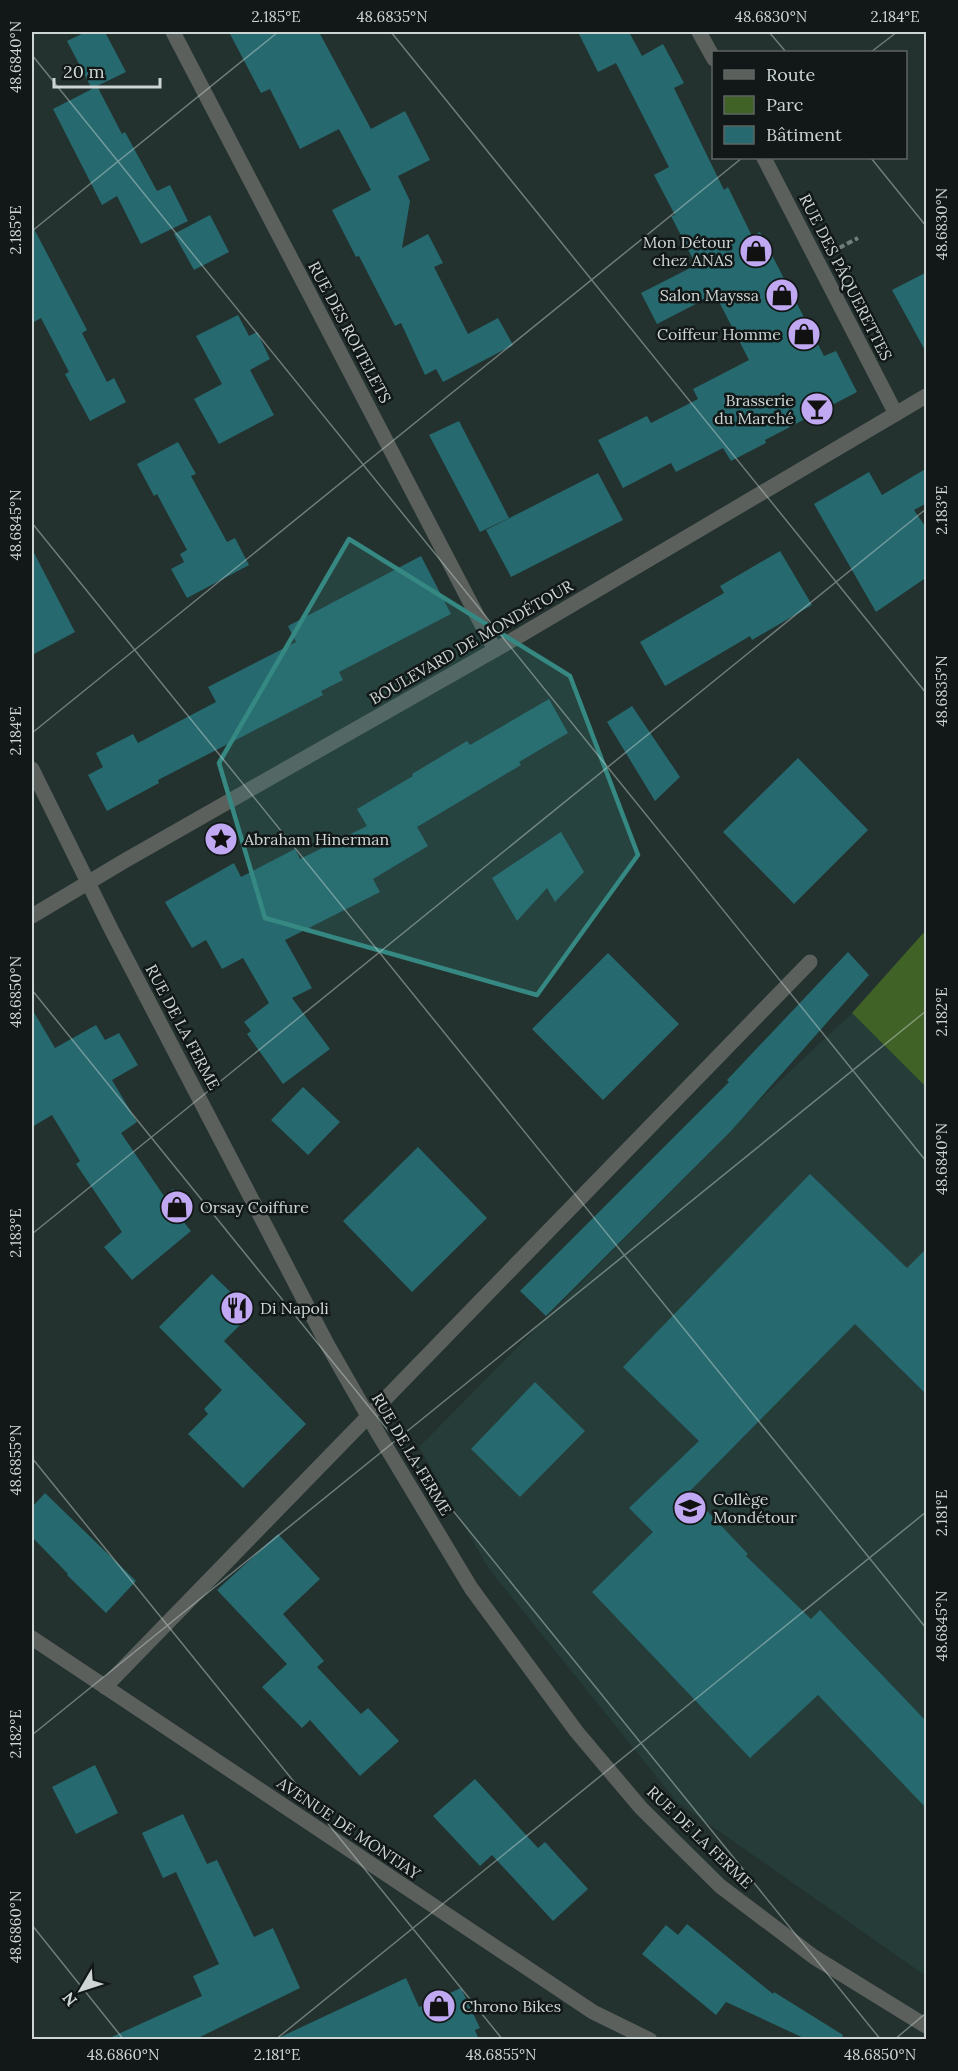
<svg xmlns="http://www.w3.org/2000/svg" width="958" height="2071" viewBox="0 0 958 2071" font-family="Lora,serif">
<rect width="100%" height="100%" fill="#23322f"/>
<path fill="#253c38" d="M852 1013 926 1087V1976L677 1802 489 1569 419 1447 721 1141 753 1106Z"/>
<path fill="#416226" d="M926 930V1087L852 1013Z"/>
<path fill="#26696f" d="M86 32H105L126 72 97 86 122 134 125 132 157 191 170 185 188 221 141 244 117 196 102 205 53 109 92 89 67 41Z
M229 32H319L371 129 405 111 430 160 398 176 410 201 402 248 428 234 443 263 434 267 468 334 498 318 513 345 443 382 436 369 425 375 401 323 395 326 359 256 356 257 332 210 371 190 339 129 300 149 270 89 261 93Z
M578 32H629L642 56 663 44 684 83 674 88 724 190 728 187 752 236 760 232 824 356 836 351 857 392 765 440 766 443 731 461 723 448 676 472 671 463 623 488 598 440 647 416 651 423 698 399 693 389 749 360 715 294 657 324 641 293 696 265 671 216 675 215 654 175 669 167 616 63 598 72Z
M210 215 229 252 194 270 174 234Z
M32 225 87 330 82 333 107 382 114 378 126 402 90 421 65 374 69 372 41 318 32 323Z
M927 272V354L892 290Z
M238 315 249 336 257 332 270 359 250 370 274 415 219 444 194 399 222 384 196 336Z
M459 421 509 518 480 532 429 435Z
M178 442 196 474 191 476 227 542 235 538 249 565 187 598 171 569 184 562 180 554 187 550 157 494 154 496 137 464Z
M927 468V503L914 510 927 529V577L876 612 814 504 869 472 882 495Z
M598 473 623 520 511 577 486 530Z
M32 549 75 632 32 655Z
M780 551 812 605 752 640 750 636 665 686 640 642 724 593 720 586Z
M421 556 451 614 339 672 343 680 321 691 323 695 158 780 159 783 107 811 88 775 103 767 96 753 133 734 138 743 216 702 208 687 296 642 288 626Z
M549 699 568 733 519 762 521 765 417 827 428 846 373 879 380 892 285 940 312 988 292 998 330 1049 283 1084 247 1034 251 1031 244 1022 269 1003 243 958 222 969 206 940 192 948 165 902 234 863 241 877 295 849 300 859 367 826 357 809 413 776 412 774 467 741 470 745Z
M632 706 680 777 655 801 607 722Z
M798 758 868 830 794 904 723 832Z
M561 832 584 872 555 902 547 888 517 921 492 878Z
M848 952 869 975 731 1131 546 1316 520 1291 729 1082 727 1080Z
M608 953 679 1024 603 1100 532 1029Z
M32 1009 55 1048 96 1025 105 1040 119 1033 138 1065 112 1080 137 1122 121 1133 164 1196 173 1189 191 1212 182 1220 191 1231 132 1280 104 1247 122 1232 76 1164 80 1161 52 1115 32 1127Z
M303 1087 340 1122 308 1155 271 1120Z
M418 1147 487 1218 412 1292 343 1221Z
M810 1174 907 1268 927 1248V1395L855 1324 689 1492 748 1554 746 1556 811 1619 820 1610 927 1722V1809L818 1695 750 1758 592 1592 653 1532 629 1508 699 1441 623 1367Z
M212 1274 252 1313 224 1341 306 1424 243 1488 188 1434 208 1414 204 1409 222 1390 159 1327Z
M535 1382 585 1431 520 1497 471 1449Z
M45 1493 136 1581 106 1613 67 1575 68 1574 32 1537V1507Z
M278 1534 320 1579 283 1614 324 1661 317 1667 361 1714 368 1708 399 1741 360 1776 310 1720 302 1728 262 1687 287 1664 217 1590Z
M95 1765 118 1813 76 1834 52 1787Z
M475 1779 538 1848 545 1842 588 1889 553 1921 492 1855 480 1866 433 1816Z
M183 1814 207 1864 217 1860 254 1937 273 1928 300 1988 194 2040H105L202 1996 193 1976 219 1964 176 1872 163 1878 142 1833Z
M687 1924 773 1994 774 1992 843 2035 841 2040H808L726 2002 716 2015 642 1954 666 1925 678 1935Z
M406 1978 419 2007 461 1988 480 2028 475 2030 479 2040H274Z"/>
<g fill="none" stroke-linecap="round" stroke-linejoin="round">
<path stroke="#717d7a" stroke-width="4" stroke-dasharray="6 3" stroke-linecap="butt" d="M839 248 858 238"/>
<path stroke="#5b605d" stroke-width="15" d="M105 1687 810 962"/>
<path stroke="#5b605d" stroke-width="15" d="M173 32 495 650
M699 32 714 59
M764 158 896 414
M32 916 126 860 514 639 926 396
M32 1638 593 2012 650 2040"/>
<path stroke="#5b605d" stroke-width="15" d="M32 769 111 929 327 1344 379 1435 471 1588 576 1731 641 1808 720 1886 814 1957 926 2026"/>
</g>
<path fill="#358982" fill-opacity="0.2" stroke="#358982" stroke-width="4.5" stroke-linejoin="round" d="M349 539 570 676 638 855 537 995 265 918 219 763Z"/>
<path fill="none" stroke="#cdd6d4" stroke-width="1.5" stroke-opacity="0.45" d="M391 32 926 693M769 32 786 52M871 52 897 32M32 55 926 1161M871 158 926 226M32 231 278 32M32 523 926 1628M32 733 742 158M32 990 881 2040M32 1234 926 509M32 1458 503 2040M32 1735 926 1011M32 1925 124 2040M275 2040 926 1512M894 2040 926 2013"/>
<defs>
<g id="shop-disc" transform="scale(1.725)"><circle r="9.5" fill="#c0a8f3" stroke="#121817"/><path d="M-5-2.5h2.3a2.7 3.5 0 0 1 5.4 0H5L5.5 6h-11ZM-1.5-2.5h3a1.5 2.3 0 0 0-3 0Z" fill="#111"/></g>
<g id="bar-disc" transform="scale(1.725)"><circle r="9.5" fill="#c0a8f3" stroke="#121817"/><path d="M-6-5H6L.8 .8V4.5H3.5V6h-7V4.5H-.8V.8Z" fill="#111"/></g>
<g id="sight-disc" transform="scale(1.725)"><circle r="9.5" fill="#c0a8f3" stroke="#121817"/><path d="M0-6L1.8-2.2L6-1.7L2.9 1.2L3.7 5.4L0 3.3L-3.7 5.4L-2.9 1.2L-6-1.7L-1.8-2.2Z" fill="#111"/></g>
<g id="restaurant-disc" transform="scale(1.725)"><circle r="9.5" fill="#c0a8f3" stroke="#121817"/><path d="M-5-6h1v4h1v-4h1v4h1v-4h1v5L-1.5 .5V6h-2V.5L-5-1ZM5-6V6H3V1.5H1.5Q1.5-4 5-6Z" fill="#111"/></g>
<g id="school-disc" transform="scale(1.725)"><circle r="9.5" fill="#c0a8f3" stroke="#121817"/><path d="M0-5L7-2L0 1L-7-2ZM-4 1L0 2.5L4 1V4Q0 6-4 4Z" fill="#111"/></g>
</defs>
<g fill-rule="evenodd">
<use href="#shop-disc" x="756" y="251"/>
<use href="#shop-disc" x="782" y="295"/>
<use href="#shop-disc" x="804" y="334"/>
<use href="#bar-disc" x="817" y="409"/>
<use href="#sight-disc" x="221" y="839"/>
<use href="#shop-disc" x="177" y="1207"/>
<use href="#restaurant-disc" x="237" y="1308"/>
<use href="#school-disc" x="690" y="1508"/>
<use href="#shop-disc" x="439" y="2006"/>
</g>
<g text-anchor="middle" stroke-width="5" stroke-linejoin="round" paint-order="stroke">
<g font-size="16" fill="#cdd6d4" stroke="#121817" text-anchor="start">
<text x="733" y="248" text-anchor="end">Mon Détour<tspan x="733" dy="18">chez ANAS</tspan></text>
<text x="759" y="301" text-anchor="end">Salon Mayssa</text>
<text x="781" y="340" text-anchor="end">Coiffeur Homme</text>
<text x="794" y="406" text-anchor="end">Brasserie<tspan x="794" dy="18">du Marché</tspan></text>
<text x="244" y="845">Abraham Hinerman</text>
<text x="200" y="1213">Orsay Coiffure</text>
<text x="260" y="1314">Di Napoli</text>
<text x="713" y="1505">Collège<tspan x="713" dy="18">Mondétour</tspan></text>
<text x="462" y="2012">Chrono Bikes</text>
</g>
<g font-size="16" fill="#cdd6d4" stroke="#121817">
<text transform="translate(846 277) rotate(63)" y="6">RUE DES PÂQUERETTES</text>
<text transform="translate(350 332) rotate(62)" y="6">RUE DES ROITELETS</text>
<text transform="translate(471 642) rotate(-30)" y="6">BOULEVARD DE MONDÉTOUR</text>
<text transform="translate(183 1027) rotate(62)" y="6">RUE DE LA FERME</text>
<text transform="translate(412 1454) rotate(59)" y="6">RUE DE LA FERME</text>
<text transform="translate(349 1828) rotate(34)" y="6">AVENUE DE MONTJAY</text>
<text transform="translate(700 1837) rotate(44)" y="6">RUE DE LA FERME</text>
</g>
</g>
<rect width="958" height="2071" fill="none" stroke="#121817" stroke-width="66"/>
<rect x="712" y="51" width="195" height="108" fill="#121817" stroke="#5d6463" stroke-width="1.5"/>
<rect x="724" y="70" width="30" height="9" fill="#5b605d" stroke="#5d6463" stroke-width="1.5"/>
<text x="766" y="81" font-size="18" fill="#cdd6d4">Route</text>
<rect x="724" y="96" width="30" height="18" fill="#416226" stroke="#5d6463" stroke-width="1.5"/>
<text x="766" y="111" font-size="18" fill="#cdd6d4">Parc</text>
<rect x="724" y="126" width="30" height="18" fill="#26696f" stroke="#5d6463" stroke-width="1.5"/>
<text x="766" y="141" font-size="18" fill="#cdd6d4">Bâtiment</text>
<g transform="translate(81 1990) rotate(231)" stroke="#121817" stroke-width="4.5" paint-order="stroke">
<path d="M0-4.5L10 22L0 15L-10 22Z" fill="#cdd6d4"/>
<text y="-9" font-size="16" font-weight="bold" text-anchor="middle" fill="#cdd6d4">N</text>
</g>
<path d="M54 78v9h106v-9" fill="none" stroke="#cdd6d4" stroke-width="3"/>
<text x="63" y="78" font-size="18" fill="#cdd6d4" stroke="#121817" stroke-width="4.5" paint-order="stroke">20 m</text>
<rect x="33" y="33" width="892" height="2005" fill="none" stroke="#cdd6d4" stroke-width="2"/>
<g font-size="15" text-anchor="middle" fill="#cdd6d4">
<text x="276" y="22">2.185°E</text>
<text x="392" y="22">48.6835°N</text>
<text x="771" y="22">48.6830°N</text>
<text x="895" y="22">2.184°E</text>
<text transform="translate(16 57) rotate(-90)" y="5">48.6840°N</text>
<text transform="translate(942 224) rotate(-90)" y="5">48.6830°N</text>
<text transform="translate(16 230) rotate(-90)" y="5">2.185°E</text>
<text transform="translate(942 510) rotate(-90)" y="5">2.183°E</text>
<text transform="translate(16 525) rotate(-90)" y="5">48.6845°N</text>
<text transform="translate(942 691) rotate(-90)" y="5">48.6835°N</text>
<text transform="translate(16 731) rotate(-90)" y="5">2.184°E</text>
<text transform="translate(16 992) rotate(-90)" y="5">48.6850°N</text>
<text transform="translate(942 1012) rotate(-90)" y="5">2.182°E</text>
<text transform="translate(942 1159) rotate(-90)" y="5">48.6840°N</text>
<text transform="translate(16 1233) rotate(-90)" y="5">2.183°E</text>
<text transform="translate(16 1460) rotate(-90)" y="5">48.6855°N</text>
<text transform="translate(942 1513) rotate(-90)" y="5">2.181°E</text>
<text transform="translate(942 1626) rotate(-90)" y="5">48.6845°N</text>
<text transform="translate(16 1734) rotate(-90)" y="5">2.182°E</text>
<text transform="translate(16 1927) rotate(-90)" y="5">48.6860°N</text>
<text x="123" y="2060">48.6860°N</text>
<text x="277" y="2060">2.181°E</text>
<text x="501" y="2060">48.6855°N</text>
<text x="880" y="2060">48.6850°N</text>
</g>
</svg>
